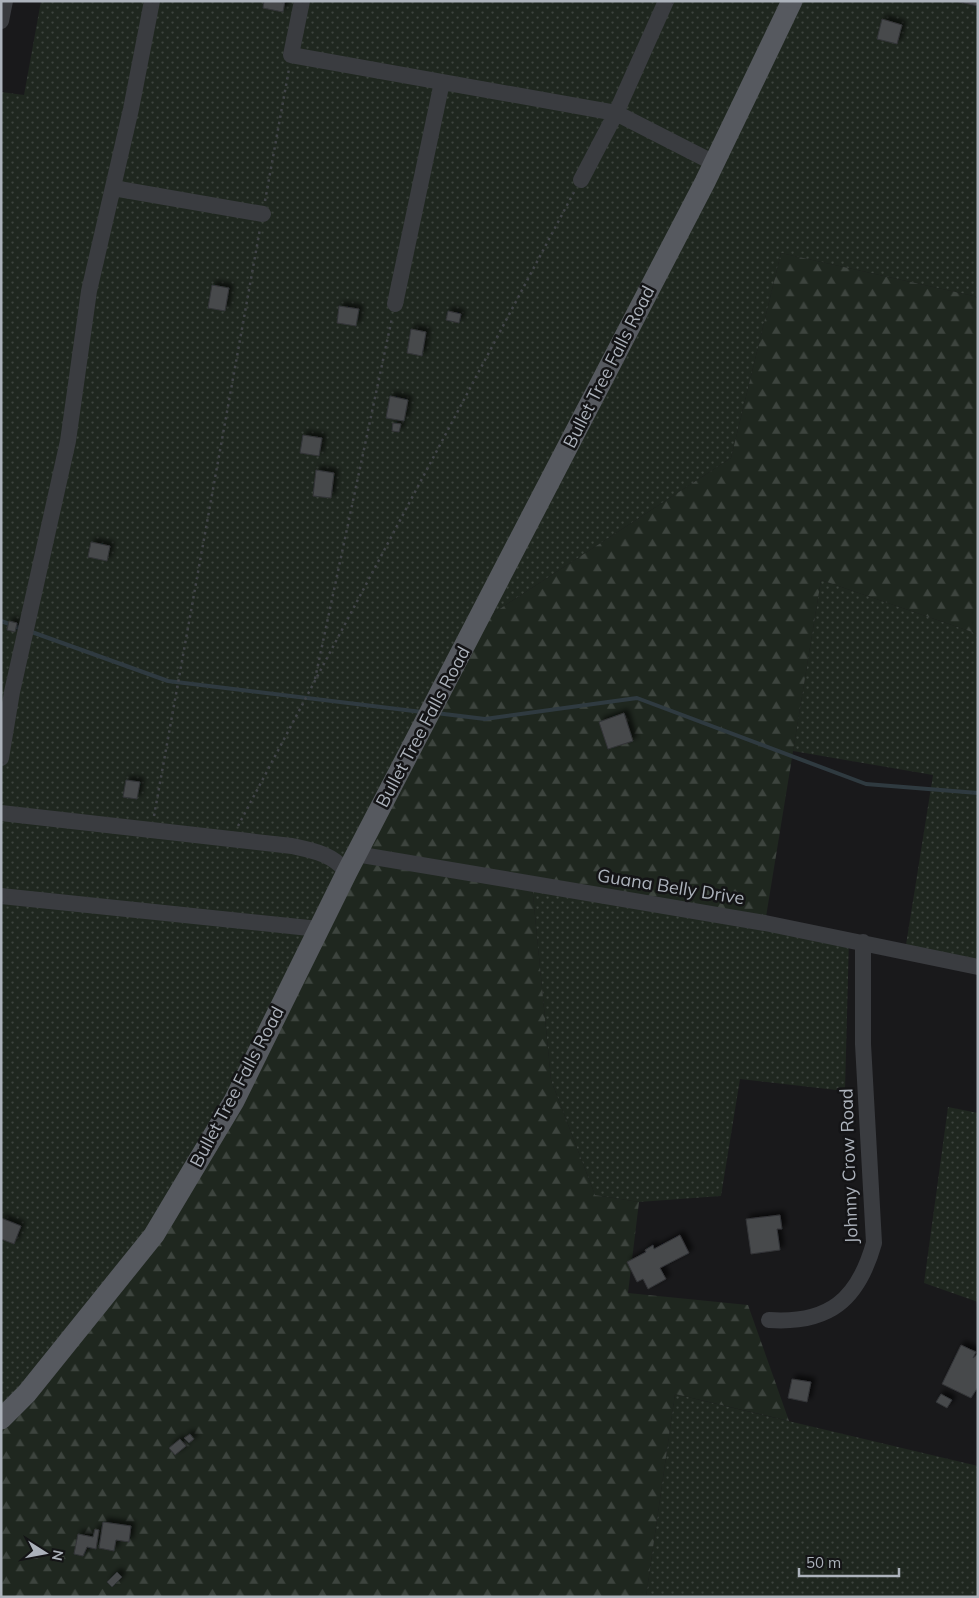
<svg xmlns="http://www.w3.org/2000/svg" width="979" height="1598" viewBox="0 0 979 1598" font-family="Mulish,sans-serif">
<defs>
<pattern id="grass-dots" width="8" height="8" patternUnits="userSpaceOnUse" patternTransform="scale(1.25)"><rect width="8" height="8" fill="#1f271f"/><path d="M2 2h.1M6 6h.1" fill="none" stroke="#3d443e" stroke-width="1.8" stroke-linecap="round"/></pattern>
<pattern id="forest-firs" width="22" height="20" patternUnits="userSpaceOnUse" patternTransform="scale(1.25)"><rect width="22" height="20" fill="#1f271f"/><path d="M5 1l3.5 6h-7zM16 11l3.5 6h-7z" fill="#3d443e"/></pattern>
<filter id="shadow"><feDropShadow dx="4" dy="-4" stdDeviation="2.5" flood-color="#0009"/></filter>
</defs>
<rect width="100%" height="100%" fill="#19191b"/>
<path fill="url(#grass-dots)" d="M41 1H978V297L781 253 731 458 478 623 154 1235 1 1419V92L24 95Z
M821 580 978 634V967L905 951 933 775 793 751Z
M532 885 849 939 845 1091 740 1079 721 1196 639 1202 595 1195 551 1080Z
M948 1107 978 1113V1302L924 1283Z
M675 1394 978 1466V1597H646Z"/>
<path fill="url(#forest-firs)" d="M781 253 978 297V634L821 580 765 923 532 885 551 1080 595 1195 639 1202 628 1293 748 1305 789 1421 675 1394 646 1597H1V1419L154 1235 478 623 731 458Z"/>
<g fill="none" stroke-linecap="round" stroke-linejoin="round">
<path stroke="#2f3a40" stroke-width="4" d="M1 621 23 629
M29 631 168 681 422 712
M436 713 485 719 637 698 866 784 978 793"/>
</g>
<path fill="#46484b" stroke="#333437" filter="url(#shadow)" d="M264 1H285L283 12 263 8Z
M955 1H978V6Z
M882 19 902 25 897 44 877 39Z
M212 285 229 288 225 311 208 308Z
M339 306 359 309 356 326 337 323Z
M448 311 461 314 459 323 446 320Z
M411 329 426 332 422 356 407 353Z
M390 396 408 400 404 421 386 418Z
M393 423 401 424 399 432 392 431Z
M303 435 322 438 319 456 300 453Z
M316 470 334 473 331 498 313 496Z
M91 542 110 546 107 561 88 557Z
M9 621 17 623 15 632 7 630Z
M624 713 633 741 608 749 599 722Z
M126 780 140 782 137 799 123 797Z
M780 1215 782 1229H777L780 1250 751 1254 746 1219Z
M1 1218 21 1226 14 1244 1 1239Z
M680 1235 689 1253 660 1268 666 1279 648 1289 643 1279 637 1282 627 1262 646 1252 645 1250 653 1245 654 1249Z
M961 1345 976 1352 973 1358 978 1354V1387L971 1398 942 1384Z
M792 1379 811 1382 807 1402 788 1398Z
M941 1394 952 1400 947 1408 936 1402Z
M190 1434 194 1439 189 1443 184 1438Z
M180 1439 186 1446 175 1455 169 1448Z
M103 1522 131 1526 129 1542 116 1540 114 1551 99 1548Z
M95 1529 99 1530 96 1549 87 1547 83 1556 74 1554 78 1534 93 1537Z
M117 1572 122 1577 112 1587 107 1582Z"/>
<g fill="none" stroke-linecap="round" stroke-linejoin="round">
<path stroke="#404347" stroke-width="2.5" stroke-dasharray="2.5 4" stroke-linecap="butt" d="M265 201 289 69
M315 679 392 318
M154 816 260 229
M238 826 574 192"/>
<path stroke="#3a3c40" stroke-width="16" d="M302 1 291 55 616 113 714 163
M1 21 5 1
M581 180 616 113 666 1
M113 188 263 214
M395 304 442 82
M1 758 12 692 68 441 89 291 131 109 152 1
M1 813 292 846C315 851 332 854 347 872
M356 854 765 923 978 967
M1 896 319 929
M769 1320C829 1324 858 1300 874 1243L863 1044V942"/>
<path stroke="#56595f" stroke-width="21" d="M1 1419 27 1393 154 1235 234 1101 347 872 705 182 792 1"/>
</g>
<g text-anchor="middle" stroke-width="5" stroke-linejoin="round" paint-order="stroke">
<g font-size="18" fill="#acb2bb" stroke="#141416">
<text transform="translate(609 367) rotate(-63)" y="6">Bullet Tree Falls Road</text>
<text transform="translate(423 727) rotate(-62)" y="6">Bullet Tree Falls Road</text>
<text transform="translate(671 887) rotate(9)" y="6">Guana Belly Drive</text>
<text transform="translate(237 1087) rotate(-62)" y="6">Bullet Tree Falls Road</text>
<text transform="translate(849 1166) rotate(-92)" y="6">Johnny Crow Road</text>
</g>
</g>
<rect width="979" height="1598" fill="none" stroke="#acb2bb" stroke-width="5"/>
<g transform="translate(45 1553) rotate(101)" stroke="#141416" stroke-width="4" paint-order="stroke">
<path d="M0-4L9 19L0 12L-9 19Z" fill="#acb2bb"/>
<text y="-8" font-size="14" font-weight="bold" text-anchor="middle" fill="#acb2bb">N</text>
</g>
<path d="M799 1568v8h100v-8" fill="none" stroke="#acb2bb" stroke-width="2.5"/>
<text x="806" y="1568" font-size="15" fill="#acb2bb" stroke="#141416" stroke-width="4" paint-order="stroke">50 m</text>
</svg>
